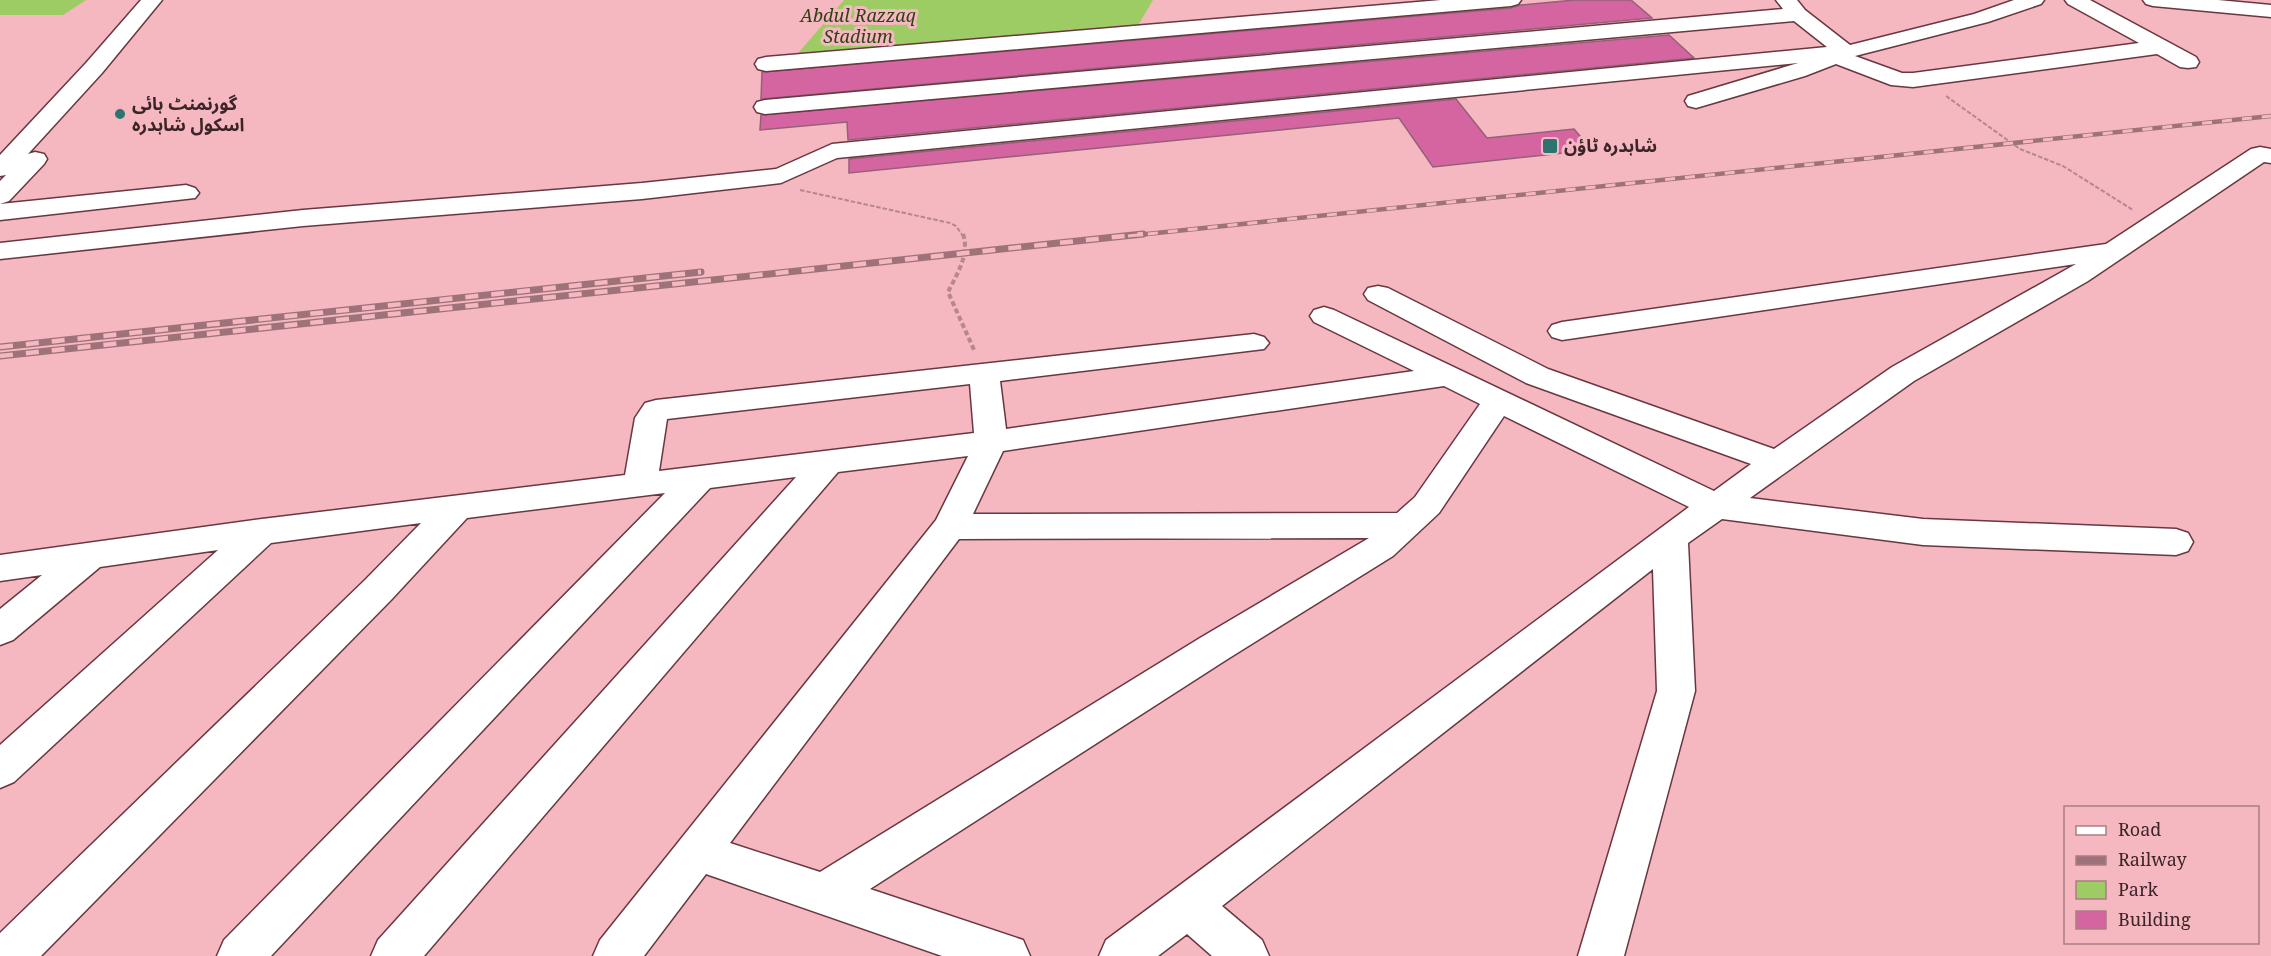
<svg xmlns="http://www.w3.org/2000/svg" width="2271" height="956" viewBox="0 0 2271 956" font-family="'Noto Serif','Noto Sans Arabic',serif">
<rect width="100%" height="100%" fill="#f5b7c0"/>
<path fill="#9ecc64" d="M0 0H86L63 15H0Z
M844 0H1153L1136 29 793 59Z"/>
<path fill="#d565a1" stroke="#936179" stroke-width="1.5" d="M1575 0H1631L1652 18 761 99 762 72 1511 8 1520 5Z
M1669 35 1694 58 848 140 847 122 760 130 761 115Z
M1456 99 1487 138 1574 129 1592 150 1433 167 1399 118 849 173V159Z"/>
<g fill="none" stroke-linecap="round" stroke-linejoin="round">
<g stroke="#693740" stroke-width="3">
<path id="minor" d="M141 0H162L102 73 28 154 35 152 44 154 47 159 44 164 9 201 0 204V181L6 175 0 176V155L86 63Z
M1441 0H1521L1518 4 1511 6 766 71 758 69 755 64 758 59 766 57Z
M1776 0H1797L1805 10 1850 45 1974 14 2014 0H2044L2041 4 1988 22 1855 56 1902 73H1913L2139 43 2068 4 2065 0H2090L2196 57 2199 62 2196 67 2188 68 2180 67 2157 54 1913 87 1891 85 1836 64 1805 76 1696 108 1688 106 1685 101 1688 96 1798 63 837 158 781 183 642 199 303 226 0 259V243L303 210 642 183 776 169 832 144 1827 47 1794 21 765 114 757 112 754 107 757 102 765 100 1783 9Z
M2143 0H2218L2271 5V17L2153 6 2146 4Z
M2260 147 2271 149V163L2264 162 2088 281 1914 381 1750 498 1923 519 2176 529 2188 533 2193 542 2188 551 2176 555 1923 545 1722 519 1688 543 1695 691 1624 956H1578L1657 691 1653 569 1222 906 1262 940 1269 956H1212L1187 934 1158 956H1099L1106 940 1689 507 1504 416 1439 513 1393 556 1226 660 870 889 1023 940 1030 956H942L706 874 644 956H593L600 940 936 520 968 456 838 472 424 956H371L378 940 796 477 710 488 271 956H217L224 940 665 493 467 518 391 600 41 956H0V933L365 580 421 523 271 543 14 782 0 788V745L218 550 100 567 13 640 0 645V609L42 575 0 581V555L262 519 625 475 635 418 645 403 656 400 1254 334 1264 337 1269 343 1264 349 1000 381 1006 429 1414 371 1314 322 1310 316 1314 310 1324 307 1334 310 1714 491 1751 464 1526 383 1368 300 1364 294 1368 288 1378 286 1388 288 1548 369 1774 449 1892 367 2076 264 1562 340 1552 337 1548 331 1552 325 1562 322 2106 244 2251 149ZM970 384 974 433 659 471 667 419ZM1444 386 1480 404 1415 497 1397 513 973 514 1003 451ZM1369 538 1200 638 820 872 730 843 959 539Z
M186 185 195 188 199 193 195 198 0 220V204Z"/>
</g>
<path stroke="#b7868e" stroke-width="2" stroke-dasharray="4.5 2" stroke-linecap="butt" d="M1946 96 2020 149 2063 166 2133 210
M800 190 950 223 956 226 963 236"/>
<path stroke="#b7868e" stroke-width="4" stroke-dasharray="5 3" stroke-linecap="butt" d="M963 234C970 254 957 274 948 292L975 352"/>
<use href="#minor" fill="#fff" fill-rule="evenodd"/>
<g stroke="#9e7279" stroke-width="4.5">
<path id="rail-far1" d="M1128 236 2271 116"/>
</g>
<g stroke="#9e7279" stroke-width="7">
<path id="rail" d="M0 347 701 272
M0 356 1143 234"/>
</g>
<use href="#rail-far1" stroke="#f5b7c0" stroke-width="3" stroke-dasharray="10" stroke-linecap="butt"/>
<use href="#rail" stroke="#f5b7c0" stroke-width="4.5" stroke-dasharray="13" stroke-linecap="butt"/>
</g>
<g fill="#2b746f" stroke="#f5b7c0" stroke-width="2">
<circle cx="120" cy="114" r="6"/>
<rect x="1542" y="138" width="16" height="16" rx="3"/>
</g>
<g text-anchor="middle" stroke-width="6" stroke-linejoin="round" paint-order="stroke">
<g font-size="18" font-style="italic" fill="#2f4214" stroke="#f5b7c0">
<text x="858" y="22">Abdul Razzaq<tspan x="858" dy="21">Stadium</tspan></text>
</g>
<g font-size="18" font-weight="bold" fill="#3c2529" stroke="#f5b7c0" text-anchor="start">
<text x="132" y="110">گورنمنٹ ہائی<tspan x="132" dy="21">اسکول شاہدرہ</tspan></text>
<text x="1564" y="152">شاہدرہ ٹاؤن</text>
</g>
</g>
<rect x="2064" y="806" width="195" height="138" fill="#f5b7c0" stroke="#ab7d84" stroke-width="1.5"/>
<rect x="2076" y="826" width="30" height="9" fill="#ffffff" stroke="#ab7d84" stroke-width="1.5"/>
<text x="2118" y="836" font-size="18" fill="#3c2529">Road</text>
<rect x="2076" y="856" width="30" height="9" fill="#9e7279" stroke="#ab7d84" stroke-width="1.5"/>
<text x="2118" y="866" font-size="18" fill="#3c2529">Railway</text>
<rect x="2076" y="881" width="30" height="18" fill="#9ecc64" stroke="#ab7d84" stroke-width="1.5"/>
<text x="2118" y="896" font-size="18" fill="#3c2529">Park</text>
<rect x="2076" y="911" width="30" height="18" fill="#d565a1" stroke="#ab7d84" stroke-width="1.5"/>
<text x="2118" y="926" font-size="18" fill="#3c2529">Building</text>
</svg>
